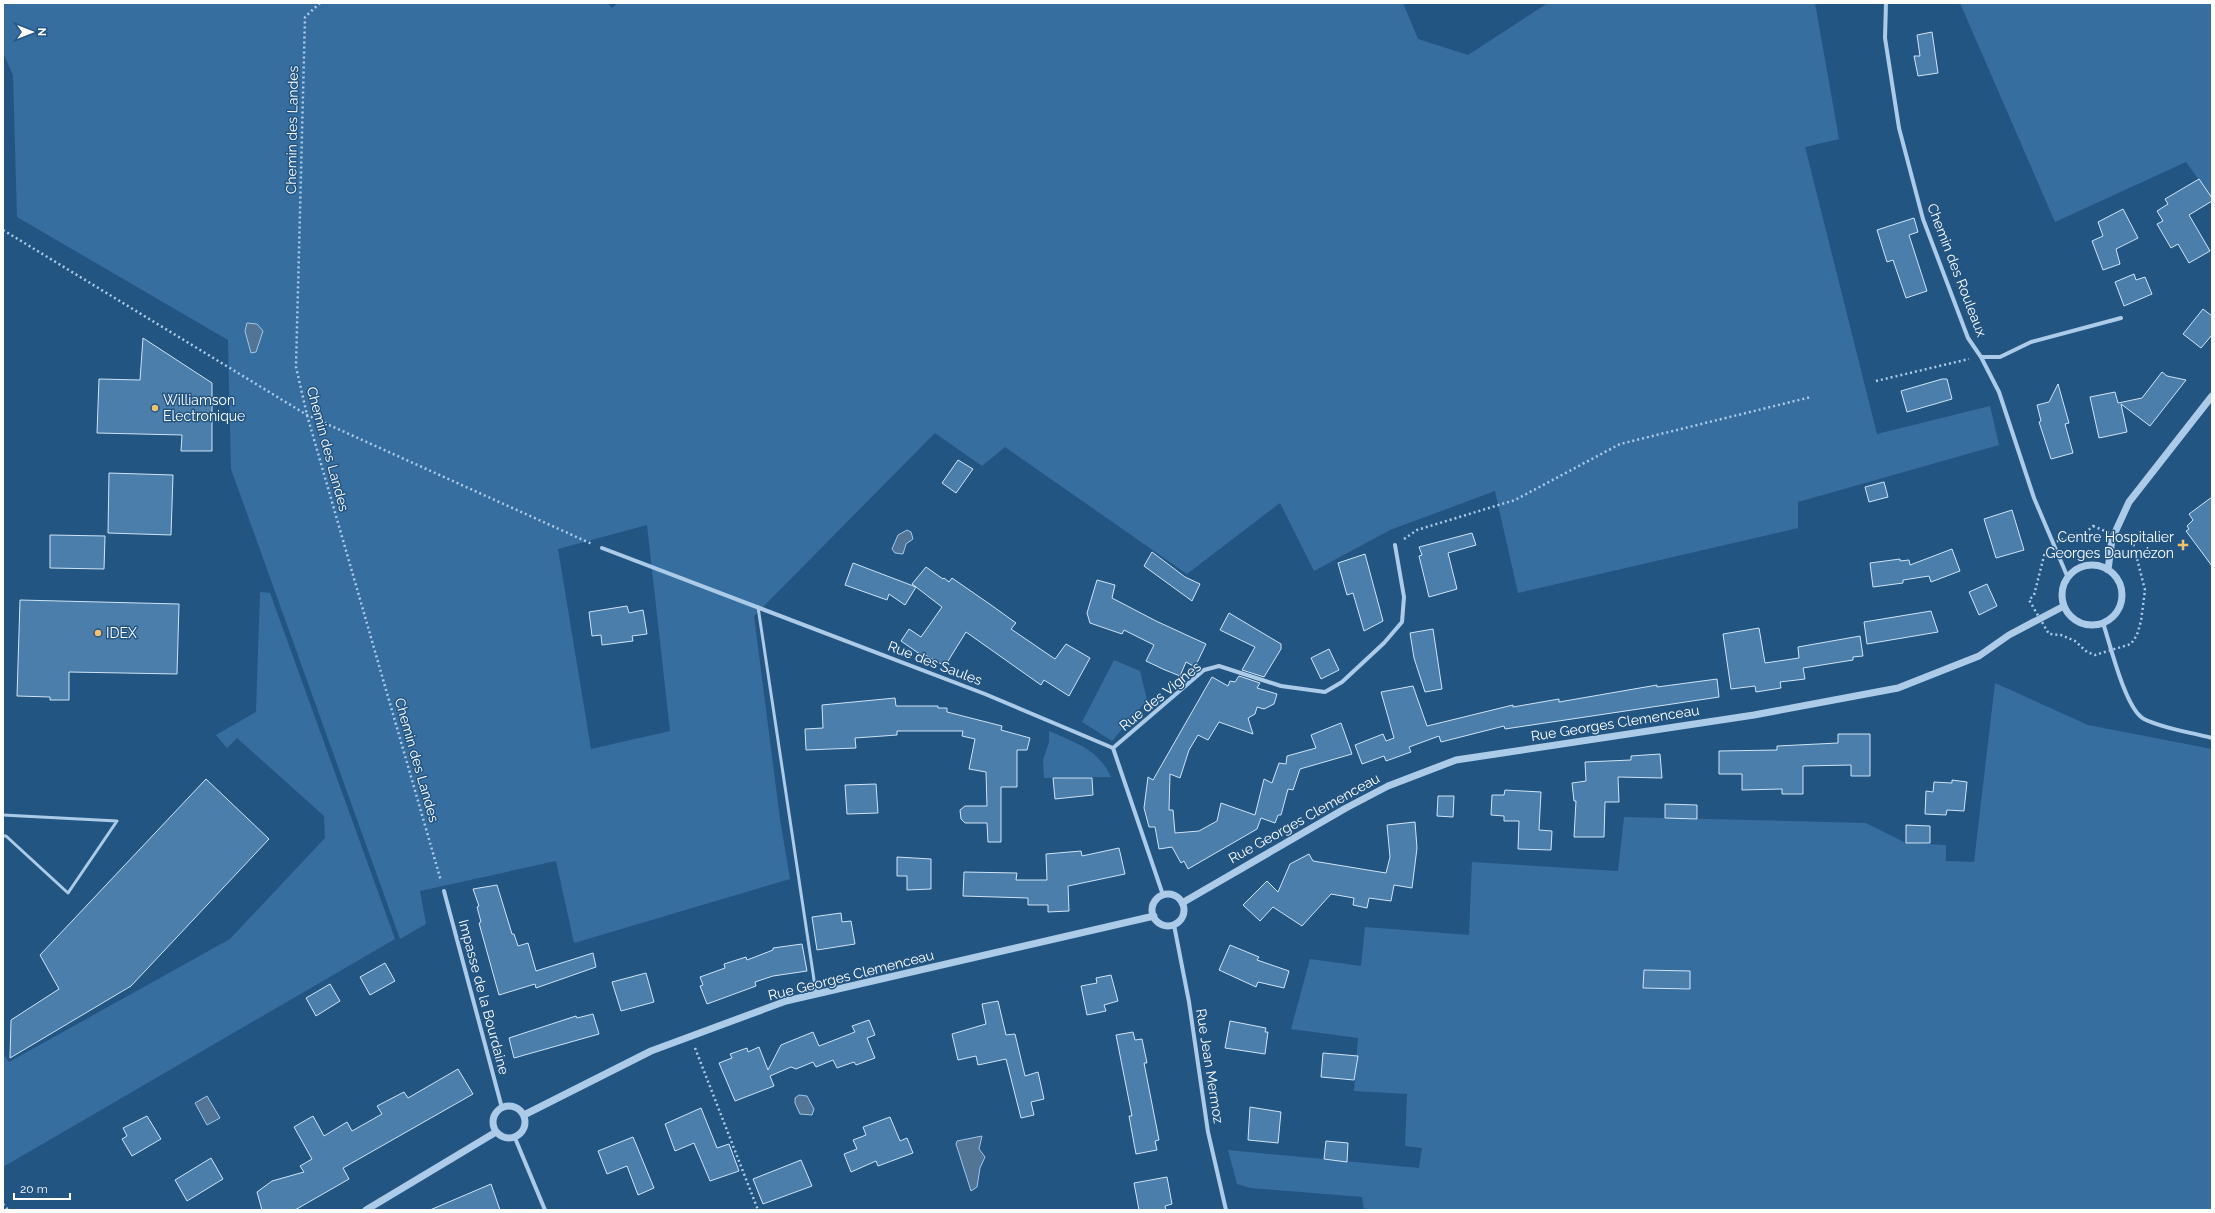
<svg xmlns="http://www.w3.org/2000/svg" width="2215" height="1213" viewBox="0 0 2215 1213" font-family="Raleway,sans-serif">
<rect width="100%" height="100%" fill="#235582"/>
<path fill="#376ea0" fill-rule="evenodd" d="M3 3H608L612 8 618 3H1403L1418 39 1468 55 1548 3H1815L1839 139 1805 147 1877 434 1990 406 1999 445 1798 502V528L1518 593 1495 491 1390 530 1314 571 1280 503 1187 574 1005 447 982 466 935 433 754 616 780 819 790 879 574 943 556 861 420 891 426 924 400 939 231 469 228 340 17 217 13 75 3 53ZM647 525 670 731 591 749 558 549Z
M1960 3H2212V198L2186 162 2055 222Z
M260 592 270 593 395 939 3 1167V1054L9 1062 230 939 325 838 324 816 237 738 227 748 216 735 256 712Z
M1114 660 1140 671 1147 700 1112 741 1082 722Z
M1995 683 2088 725 2212 749V1210H1364L1362 1197 1251 1188 1237 1184 1228 1150 1419 1168 1422 1148 1405 1146 1407 1094 1354 1091 1358 1038 1291 1029 1310 959 1361 966 1365 927 1469 935 1472 862 1618 871 1624 817 1866 823 1906 843 1946 845V861L1974 862Z
M1049 731C1076 743 1098 749 1111 777L1044 778 1043 760 1049 742Z"/>
<path fill="#527596" stroke="#9fc7e9" d="M247 323 257 324 263 331 256 352 251 353 245 331Z
M907 530 911 532 913 539 906 544 903 554 895 553 892 549 898 535Z
M799 1095 807 1096 814 1109 812 1115 800 1114 795 1103V1098Z
M207 1096 220 1118 207 1125 195 1103Z
M982 1136 979 1149 985 1157 980 1168 977 1187 971 1191 956 1144 957 1141Z"/>
<path fill="#4b7eab" stroke="#cfe4f6" d="M1932 32 1938 73 1918 76 1914 56H1920L1917 35Z
M2199 179 2212 198V201L2189 215 2210 251 2189 263 2178 244 2171 248 2157 224 2163 221 2157 211 2168 204 2165 199Z
M2123 209 2138 238 2116 249 2120 264 2103 270 2092 241 2103 236 2098 222Z
M1914 218 1918 232 1909 235 1927 291 1906 298 1893 260 1887 262 1877 230Z
M2134 274 2136 280 2145 277 2152 294 2124 306 2115 282Z
M2203 309 2212 316V335L2201 348 2183 334Z
M143 338 212 383V451H181L182 435 97 433 99 379 140 380Z
M2162 372 2167 376 2186 380 2150 426 2121 404 2127 432 2099 438 2090 397 2115 392 2118 403 2142 398Z
M1942 379H1947L1952 399 1907 412 1901 391Z
M2058 384 2069 423 2065 424 2073 453 2051 459 2039 422 2041 421 2037 405 2049 402Z
M958 460 973 469 956 493 942 483Z
M109 473 173 475 171 535 108 533Z
M1884 482 1888 497 1869 502 1865 487Z
M2212 497V566L2186 531 2189 529 2187 526 2193 520 2189 514Z
M2012 510 2024 550 1996 558 1984 519Z
M1472 533 1476 545 1448 553 1457 589 1429 597 1419 556 1422 555 1419 547Z
M50 535 105 536 104 569 50 568Z
M1952 549 1960 571 1931 582 1929 576 1903 580V583L1873 587 1870 563 1900 559V561L1909 560 1910 565Z
M1152 552 1185 577 1200 584 1192 601 1144 566Z
M1365 554 1383 621 1364 631 1353 593 1347 595 1338 563Z
M853 563 916 587 912 584 926 567 943 579 944 578 949 582 952 578 991 605 1016 623 1011 629 1055 659 1066 644 1090 658 1069 696 1044 680 1041 685 966 632 945 666 925 655 924 657 901 641 909 629 921 637 942 607 916 587 905 605 889 594 887 600 845 585Z
M1097 580 1115 585 1112 598 1156 621 1206 644 1195 667 1186 662 1180 676 1165 670 1146 661 1154 645 1124 630 1122 634 1090 623 1087 613Z
M1987 584 1997 606 1979 615 1969 592Z
M20 600 179 604 177 674 69 672V700H50V697L17 696Z
M627 606 629 613 643 610 647 634 632 636 633 641 602 645 601 635 592 636 589 612Z
M1931 611 1938 632 1867 644 1864 622Z
M1229 613 1281 644V649L1264 677 1242 670 1255 647 1220 630Z
M1759 628 1765 663 1799 658 1798 647 1860 636 1863 656 1853 657V660L1803 668 1805 679 1780 682 1781 688 1756 692 1755 686 1731 689 1723 634Z
M1433 629 1442 689 1425 692 1414 658 1410 633Z
M1329 649 1339 670 1321 679 1311 658Z
M1239 676 1260 683 1257 688 1277 694 1274 704 1264 709 1257 707 1255 714 1248 718 1253 734 1219 722 1208 740 1198 735 1189 750 1180 778 1170 774 1169 810H1173L1175 833 1199 831 1217 821 1221 803 1255 815 1264 779 1272 783 1279 763 1286 764 1287 756 1316 748 1311 735 1341 723 1352 754 1300 769 1293 790 1288 789 1281 815H1278L1275 823 1261 818 1257 829 1188 869 1184 861 1181 863 1172 847 1159 849 1155 827H1149L1144 808 1148 777 1153 780 1212 677 1228 686 1230 681 1235 682Z
M1717 679 1719 697 1505 729 1504 726 1441 742 1439 736 1409 747 1411 752 1386 761 1384 756 1362 764 1355 745 1383 734 1386 741 1394 738 1381 692 1413 686 1427 726 1513 705V707L1559 699V702L1657 685V687Z
M895 698 896 706H938V708H947V712L1002 726 1001 730 1030 738 1027 750H1017V787H1001V842H988L987 823H965L961 819 960 810 965 806H987L986 772 969 769 975 739 962 736 963 731H897V735L855 738 856 748 806 750 805 729 823 728 822 705Z
M1838 734H1870V776H1851V765L1803 766V794H1782V789L1742 790V774H1719V751L1777 750V746L1838 743Z
M1660 754 1662 778 1618 777 1619 802H1605L1604 837H1574L1576 801H1574L1572 783 1586 781 1585 762 1631 760V756Z
M1053 778H1092L1093 795 1055 799Z
M206 779 269 839 131 986 10 1058 11 1020 59 989 40 955Z
M1952 780 1967 782 1964 811 1947 810 1946 815 1925 814 1926 791 1933 792 1934 782 1952 783Z
M876 784 878 813 847 814 845 785Z
M1505 790 1541 792 1539 830 1552 831 1551 850 1518 849 1519 821H1504V816L1491 815 1492 795H1504Z
M1438 796H1454L1453 817 1437 816Z
M1665 804 1697 805V819L1665 818Z
M1415 822 1417 848 1412 888 1394 885 1391 901 1369 898 1367 908 1353 905 1354 898 1331 894 1302 926 1273 907 1260 921 1243 905 1267 881 1278 892 1290 864 1309 854 1313 861 1386 873 1390 857 1387 825Z
M1906 825 1930 826V843H1906Z
M1119 848 1125 874 1068 886 1069 911 1048 912V905H1028V898L963 896 964 872 1017 873 1016 880H1047L1046 854 1081 851 1082 856Z
M897 857 931 859V889L907 890V876H897Z
M497 885 512 934H514L518 946 528 943 536 971 593 953 596 967 536 988 535 984 499 995 479 923 481 922 477 907 479 906 473 889Z
M841 913 842 922 851 921 855 944 817 950 812 917Z
M802 944 807 971 773 976 755 982 756 986 707 1004 700 986 703 985 700 977 725 968 724 964 746 957 747 960 773 950V948Z
M1230 945 1259 957 1257 960 1289 971 1284 988 1258 982 1256 987 1219 970Z
M385 963 395 981 370 995 360 977Z
M1644 970 1690 971V989L1643 988Z
M646 973 654 1002 621 1011 612 982Z
M1111 975 1118 1001 1104 1005 1106 1011 1087 1015 1081 986 1097 983 1096 978Z
M330 984 340 1001 316 1016 306 998Z
M998 1001 1006 1035 1015 1034 1025 1076 1038 1072 1044 1099 1031 1102 1034 1115 1021 1118 1006 1059 978 1065 976 1056 958 1060 952 1034 986 1024 982 1004Z
M593 1014 599 1034 514 1058 509 1038 576 1016 577 1018Z
M869 1020 875 1035 867 1038 875 1058 856 1065 854 1062 837 1068 833 1060 816 1067 813 1062 796 1069 791 1067 770 1076 774 1086 735 1101 719 1063 732 1058 730 1054 747 1048 748 1052 759 1047 768 1070 781 1045 813 1032 819 1046 855 1032 852 1026Z
M1230 1021 1266 1028 1265 1032H1268L1265 1054 1225 1048Z
M1133 1032 1135 1040 1142 1039 1147 1063H1144L1159 1140 1155 1141 1157 1150 1136 1154 1129 1116H1132L1116 1035Z
M1323 1053 1358 1056 1354 1080 1321 1077Z
M458 1069 473 1094 343 1168 349 1179 295 1210H262L257 1192 272 1181 304 1172 300 1166 312 1159 294 1127 313 1116 324 1136 347 1122 352 1131 382 1114 377 1106 404 1092 408 1098Z
M1250 1107 1281 1112 1278 1143 1248 1140Z
M701 1108 717 1148 729 1144 739 1171 710 1181 694 1143 675 1151 665 1124Z
M147 1116 161 1139 132 1156 122 1139 127 1136 123 1128Z
M890 1117 900 1141 907 1138 913 1153 878 1166 876 1161 851 1172 844 1154 857 1149 853 1140 866 1135 863 1127Z
M633 1137 654 1188 638 1195 627 1166 607 1174 598 1151Z
M1326 1141 1348 1143 1347 1162 1324 1159Z
M211 1158 223 1179 187 1201 175 1180Z
M801 1160 812 1186 763 1204 753 1179Z
M1167 1177 1172 1204 1165 1206 1166 1210H1139L1134 1183Z
M491 1184 500 1210H430Z"/>
<g fill="none" stroke-linecap="round" stroke-linejoin="round">
<path stroke="#abcbe8" stroke-width="2.5" stroke-dasharray="2 3" stroke-linecap="butt" d="M320 3 305 17 296 367 307 415 441 881
M3 230 307 415 592 544
M1876 381 1969 359
M2093 526 2133 543 2145 590 2141 621 2137 635 2131 644 2095 655 2087 652 2075 641 2061 635 2049 634 2029 600 2034 595 2045 552 2059 540 2083 535Z
M1404 539 1417 530 1515 500 1620 444 1811 397
M695 1048 758 1210
M3 1204 8 1210"/>
<path stroke="#abcbe8" stroke-width="3" d="M758 607 816 993
M3 815 117 821
M3 836H6L68 893 117 821"/>
<path stroke="#abcbe8" stroke-width="4" d="M1886 3 1885 38 1899 128 1923 219 1968 338 1981 357 1999 392 2034 498 2068 578
M1981 357H2000L2031 342 2121 318
M602 548 985 694 1113 748 1163 895
M2103 623C2110 643 2125 709 2144 719 2164 729 2190 732 2212 738
M1113 748 1204 670 1219 666 1281 686 1325 692 1342 682 1384 643 1402 622 1404 597 1395 545
M444 891 502 1108
M1174 925 1189 1002 1208 1132 1226 1210
M515 1138 545 1210"/>
<path stroke="#abcbe8" stroke-width="7" d="M2062 595a30 30 0 1 1 60 0a30 30 0 1 1-60 0Z
M2108 570 2112 539 2129 502 2212 396
M1152 910a16 16 0 1 1 32 0a16 16 0 1 1-32 0Z
M1182 903 1346 808 1388 786 1456 760 1754 715 1898 688 1979 656 2009 635 2064 606
M493 1122a16 16 0 1 1 32 0a16 16 0 1 1-32 0Z
M524 1115 651 1051 786 1001 1154 916
M366 1210 496 1132"/>
</g>
<g fill="#f3c16e" stroke="#235582" stroke-width="1.5">
<circle cx="155" cy="408" r="4"/>
<path d="M2181 539h4v4h4v4h-4v4h-4v-4h-4v-4h4z"/>
<circle cx="98" cy="633" r="4"/>
</g>
<g text-anchor="middle" stroke-width="3" stroke-linejoin="round" paint-order="stroke">
<g font-size="14" fill="#fff" stroke="#235582">
<text transform="translate(292 130) rotate(-89)" y="5">Chemin des Landes</text>
<text transform="translate(1957 270) rotate(69)" y="5">Chemin des Rouleaux</text>
<text transform="translate(328 449) rotate(75)" y="5">Chemin des Landes</text>
<text transform="translate(935 663) rotate(21)" y="5">Rue des Saules</text>
<text transform="translate(1160 696) rotate(-39)" y="5">Rue des Vignes</text>
<text transform="translate(1615 723) rotate(-9)" y="5">Rue Georges Clemenceau</text>
<text transform="translate(417 760) rotate(74)" y="5">Chemin des Landes</text>
<text transform="translate(1304 818) rotate(-29)" y="5">Rue Georges Clemenceau</text>
<text transform="translate(851 975) rotate(-14)" y="5">Rue Georges Clemenceau</text>
<text transform="translate(484 997) rotate(75)" y="5">Impasse de la Bourdaine</text>
<text transform="translate(1210 1066) rotate(81)" y="5">Rue Jean Mermoz</text>
</g>
<g font-size="14" fill="#fff" stroke="#235582" text-anchor="start">
<text x="163" y="405">Williamson<tspan x="163" dy="16">Electronique</tspan></text>
<text x="2174" y="542" text-anchor="end">Centre Hospitalier<tspan x="2174" dy="16">Georges Daumézon</tspan></text>
<text x="106" y="638">IDEX</text>
</g>
</g>
<rect width="2215" height="1213" fill="none" stroke="#ffffff" stroke-width="8"/>
<g transform="translate(32 32) rotate(90)" stroke="#235582" stroke-width="3" paint-order="stroke">
<path d="M0-3L7 15L0 10L-7 15Z" fill="#ffffff"/>
<text y="-6" font-size="11" font-weight="bold" text-anchor="middle" fill="#ffffff">N</text>
</g>
<path d="M14 1193v6h56v-6" fill="none" stroke="#ffffff" stroke-width="2"/>
<text x="20" y="1193" font-size="12" fill="#ffffff" stroke="#235582" stroke-width="3" paint-order="stroke">20 m</text>
</svg>
